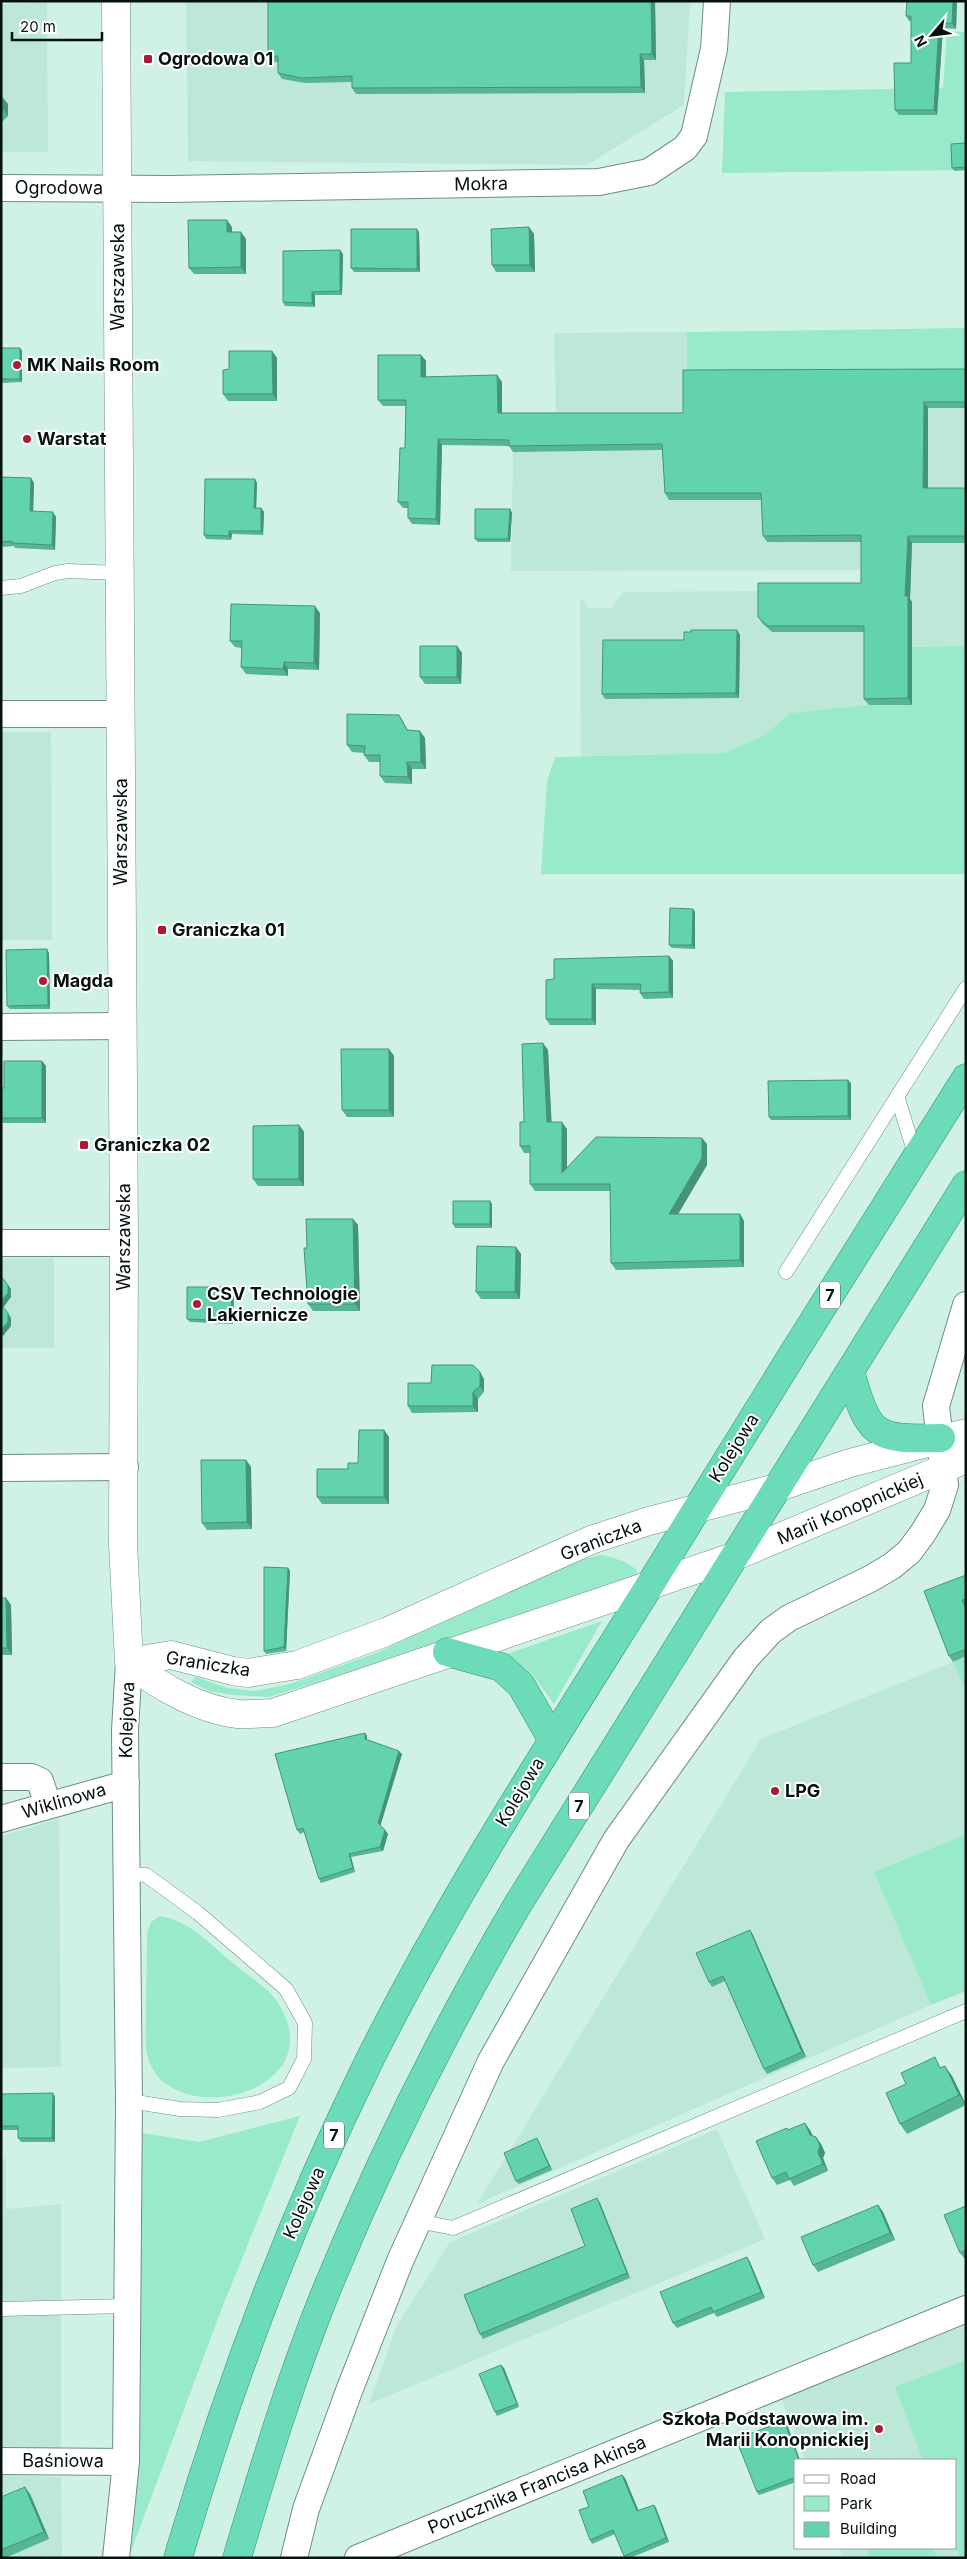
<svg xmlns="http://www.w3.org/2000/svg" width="967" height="2559" viewBox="0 0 967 2559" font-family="Inter,sans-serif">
<rect width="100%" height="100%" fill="#d0f2e4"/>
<path fill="#bde8d7" d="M186 1H690L684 105 587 165 188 161Z
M47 3 48 152H1V4Z
M687 332V376L966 375V646L912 647V705H869L790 713 765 735 724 753 581 756 580 597 588 608H612L623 592 877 590 865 570 511 571 513 451 556 419 554 333Z
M1 732H51L52 940H1Z
M1 1258H54V1348H1Z
M953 1662 966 1690V1834L874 1872 931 2005 477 2204 761 1739Z
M59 1819 61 2067 1 2068V1836Z
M717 2129 765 2239 369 2404 397 2325 450 2242Z
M1 2159H6V2209L61 2204V2452L1 2451Z
M966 2322V2558H843L839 2548H956V2460H805L781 2397Z
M1 2475 61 2477 62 2558H1Z"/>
<path fill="#99e9cb" d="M966 23V170L722 173 725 92 943 88 947 31 965 32Z
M966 328V375L687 376V332Z
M966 646V874H541L547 781 555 757 724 753 765 735 790 713 869 705H912V647Z
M600 1555C614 1557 624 1561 636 1569L638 1575 383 1662 269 1697 232 1695 209 1691 191 1682 196 1677 227 1688 255 1691 290 1684 376 1653 583 1559Z
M602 1621 554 1704 532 1674 507 1654Z
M966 1656V1690L953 1662Z
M966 1834V1991L931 2005 874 1872Z
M160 1916C191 1921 212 1946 235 1965 247 1975 267 1987 276 2000 339 2092 171 2134 148 2058 144 2044 146 2028 146 2013 146 1986 147 1960 147 1933L151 1922Z
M300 2116 222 2308 129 2557 142 2133 199 2142Z
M966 2360V2558H960L956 2547V2460H923L895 2387Z
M866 2548H933L937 2558H870Z"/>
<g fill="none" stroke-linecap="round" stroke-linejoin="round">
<g stroke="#6e8e81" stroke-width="15">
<path id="service" d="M1 588 21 586 55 573 68 571 119 573
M897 1096 916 1157
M786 1272 966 988
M126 1874 146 1875 198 1913 286 1989 305 2023 304 2059 289 2088 260 2102 218 2110 180 2109 129 2101
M418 2221 453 2228 966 2011
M1 2309 127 2306"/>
</g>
<g stroke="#6e8e81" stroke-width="28">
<path id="minor" d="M1 188 171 189 599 182 649 172 685 148 694 136 714 49 717 1
M1 714H120
M1 1027 122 1026
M1 1243H124
M1 1468 125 1467
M1 1777H31L40 1781 48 1805
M1 1819 126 1784
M1 2461 126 2462
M116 2558 126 2462 129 2101 125 1730 129 1662
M294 2558 306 2509 349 2391 400 2261 491 2061 616 1840 746 1658 771 1631 789 1618 870 1579 892 1566 909 1552 923 1533 937 1510 945 1485 936 1406 966 1305
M358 2558 966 2309"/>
</g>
<g stroke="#6e8e81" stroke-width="29">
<path id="tertiary" d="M116 1 124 1243 123 1544 129 1662
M129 1662C157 1686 201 1710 238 1714 249 1715 262 1713 273 1713L733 1557 966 1459
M129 1662 171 1655 233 1671 248 1673 297 1665 386 1632 591 1540 649 1521 776 1488 850 1463 966 1433"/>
</g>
<g stroke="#308f72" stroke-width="29">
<path id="trunk" d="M850 1371C869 1436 873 1440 941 1438
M447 1652 501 1667 521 1685 552 1739
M178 2558C228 2387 290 2221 369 2061 451 1897 551 1743 648 1588 753 1417 859 1248 966 1078
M237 2558C263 2470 290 2381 324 2296 379 2161 444 2030 518 1904L966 1185"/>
</g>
<use href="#service" stroke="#fff" stroke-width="14"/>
<use href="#minor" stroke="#fff" stroke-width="26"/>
<use href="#tertiary" stroke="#fff" stroke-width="28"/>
<use href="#trunk" stroke="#6cdbba" stroke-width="28"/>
</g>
<path fill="#55b596" d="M655 1 656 60H644L645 93 356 94 352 88V82L305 83 282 79 278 73V62H272L268 57Z
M907 1H957L956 29 943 28 937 115H899L895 110 911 63V21H909L906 16Z
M1 96 8 104V116L1 123Z
M966 143V170L955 171 952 168Z
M232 227V232L246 239V274H194L189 268Z
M529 227 534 234 535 272H496L492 265Z
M419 232 420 272H354L351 268Z
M343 254 342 295H315V307L285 306 283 302Z
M1 348H20L22 351V382L1 383Z
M272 351 277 358V401H228L223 394 229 369Z
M421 355 426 361V377L502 382V413H683L966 369V408H928V488H966V543H912L910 599 912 602V705H869L864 699V632H772L763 624 758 617 861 583V542H767L763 536 762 500H669L665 493 663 450 513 452 509 446 442 445 440 525 412 524 408 518V508H403L398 502 405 448 406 406H383L378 400Z
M1 477 31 478 34 483 33 511 56 517 55 550 15 548 14 546 1 547Z
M255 479 257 483 256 508H261L264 512 263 535 232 534 231 540 206 539 204 535Z
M510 509 512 513 510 542H478L475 539Z
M320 613 319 670 288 669V676L246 674 241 667 242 648 235 647 230 641Z
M737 630 740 635 739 698 605 699 602 694 684 640Z
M457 646 462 653 461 684H425L420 677Z
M399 715 408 730 425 738 426 769H412V784L385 783 380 776V762H369L364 755V753L352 752 347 745Z
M693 909 695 912V949L672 948 669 945Z
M49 953 50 1009H10L7 1006Z
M669 956 673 961V998L644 999 640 993V990L596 989V1025H550L546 1019 554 979Z
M389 1049 394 1056V1117H347L342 1110Z
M548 1050 551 1122 567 1129V1168L707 1144V1165L678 1214H740L744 1221V1267L616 1270 611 1263 610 1191H535L530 1184V1153H524L520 1146 524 1122Z
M42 1061 46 1066V1123H1V1088H4Z
M851 1083V1120H771L769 1117Z
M299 1125 304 1132V1186H258L253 1179Z
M490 1201 492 1204V1228H455L453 1224Z
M353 1219 358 1225 360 1311H313L308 1304 307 1248Z
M516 1247 521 1254 520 1299H481L476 1292Z
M234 1291 233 1324 190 1322 187 1319Z
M480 1372 484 1379V1392L478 1399V1412L412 1413 408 1406 431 1383Z
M384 1430 389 1437V1504H322L317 1497 348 1469 358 1463Z
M246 1460 251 1467 252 1529 207 1530 202 1523Z
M288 1568 290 1571 286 1651 266 1654 264 1651Z
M966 1575V1656L953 1662 949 1656Z
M1 1598H6L11 1605 12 1655H1Z
M365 1733 367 1736V1740L402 1754 380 1826 388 1834 383 1851 351 1857 355 1872 321 1883 319 1879 304 1832 300 1834 297 1830Z
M753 1935 806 2057 767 2074 764 2069 725 1981 712 1987 709 1982Z
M942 2068 952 2076 966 2105 907 2134 900 2124Z
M1 2094 55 2097V2142H21L18 2138V2130H1Z
M788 2130H810L813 2136 816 2137 821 2144 825 2153 823 2158 828 2171 794 2186 790 2180 777 2185 772 2178Z
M539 2142 552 2170 519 2184 516 2181Z
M597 2198 600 2203 630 2278 483 2339 480 2334 585 2246Z
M878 2205 883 2212 895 2240 818 2272 813 2265Z
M966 2206V2259H965L960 2253Z
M750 2262 765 2298 717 2317 714 2313 677 2328 673 2323Z
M504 2368 519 2407 497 2416 495 2412Z
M787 2424 796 2460V2482L759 2495 757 2492Z
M622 2475 625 2478 638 2511 654 2505 656 2508 669 2542 630 2558H626L624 2556 615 2534 592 2544 590 2540 589 2507Z
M30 2494 49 2539 5 2558H1V2497Z"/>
<path fill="#45947a" d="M651 1H655L656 60 652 54Z
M953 1H957L956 29 952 23Z
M939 23 943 28 937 115 934 110Z
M640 54 644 60 645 93 641 87Z
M3 98 8 104V116L3 109Z
M227 220 232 227V238L227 232Z
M529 227 534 234 535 272 530 265Z
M417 229 419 232 420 272 417 269Z
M241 232 246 239V274L241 267Z
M340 250 343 254 342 295 340 291Z
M312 292 315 295V307L312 303Z
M20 348 22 351V382L20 379Z
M272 351 277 358V401L273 394Z
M421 355 426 361V383L421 377Z
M497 375 502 382V420L498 413Z
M924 402 928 408V494L923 488Z
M438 439 442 445 440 525 436 519Z
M31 478 34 483 33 516 30 511Z
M255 479 257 483 256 511 254 508Z
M261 508 264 512 263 535 261 531Z
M510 509 512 513 510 542 508 539Z
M53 512 56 517 55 550 52 545Z
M229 531 232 534 231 540 229 536Z
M908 536 912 543 910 599 912 602V705L908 698 905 596Z
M315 606 320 613 319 670 314 663Z
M737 630 740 635 739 698 736 693Z
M457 646 462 653 461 684 457 677Z
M284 662 288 669V676L283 669Z
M420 731 425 738 426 769 421 762Z
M407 762 412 769V784L408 777Z
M693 909 695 912V949L692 945Z
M47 949 49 953 50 1009 48 1005Z
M669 956 673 961V998L669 992Z
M592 984 596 989V1025L592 1019Z
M543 1043 548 1050 552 1129 547 1122Z
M389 1049 394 1056V1117L389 1110Z
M42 1061 46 1066V1123L42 1118Z
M848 1080 851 1083V1120L848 1116Z
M562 1122 567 1129V1180L562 1173Z
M299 1125 304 1132V1186L299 1179Z
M702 1138 707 1144V1165L674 1221 669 1214Z
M490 1201 492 1204V1228L490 1224Z
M740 1214 744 1221V1267L740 1260Z
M353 1219 358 1225 360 1311 355 1304Z
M516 1247 521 1254 520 1299 515 1292Z
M8 1285 11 1289V1297L3 1308 1 1305V1301Z
M232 1287 234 1291 233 1324 231 1321Z
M8 1313 11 1318V1326L3 1336 1 1333V1330Z
M480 1372 484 1379V1392L480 1386Z
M473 1392 478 1399V1412L473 1406Z
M384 1430 389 1437V1504L384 1497Z
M246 1460 251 1467 252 1529 247 1522Z
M288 1568 290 1571 286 1651 284 1647Z
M6 1598 11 1605 12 1655 7 1648Z
M365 1733 367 1736V1743L365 1739Z
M399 1751 402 1754 380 1827 378 1823Z
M385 1830 388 1834 383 1851 380 1847Z
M349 1854 351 1857 355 1872 353 1868Z
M750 1930 753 1935 806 2057 802 2052Z
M945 2066 952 2076 966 2105 959 2095Z
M53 2093 55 2097V2142L52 2138Z
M805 2123 810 2130 815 2142 810 2135Z
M816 2137 821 2144 825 2153 823 2158 828 2171 823 2164 818 2152Z
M537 2138 539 2142 552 2170 549 2166Z
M597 2198 600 2203 630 2278 627 2273Z
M878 2205 883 2212 895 2240 890 2233Z
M747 2257 750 2262 765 2298 761 2292Z
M501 2365 504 2368 519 2407 517 2404Z
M784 2421 787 2424 800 2460H799Z
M622 2475 625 2478 640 2514 637 2511Z
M25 2487 30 2494 49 2539 44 2532Z
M654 2505 656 2508 669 2542 666 2538Z"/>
<path fill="#63d3ae" stroke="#45947a" d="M268 1H651L652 54H640L641 87 352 88V76L301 78 278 73V56L268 57Z
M907 1H953L952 23H939L934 110H895L894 63H911V16H906Z
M1 96 3 98V109L1 111Z
M966 143V167L952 168 951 144Z
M188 220H227V232H241V267L189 268Z
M529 227 530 265H492L491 229Z
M351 229H417V269L351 268Z
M340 250V291L312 292V303L283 302V251Z
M1 348H20V379H1Z
M229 351H272L273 394H223V370L229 369Z
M378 355H421V377L497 375 498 413H683V370L966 369V402H924L923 488H966V536H908L905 596H908V698L864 699V626H768L758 617V583H861V535L763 536 761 493H665L662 444 509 446V440L438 439 436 519 408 518V502H398L400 448H405L406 400H378Z
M1 477 31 478 30 511 53 512 52 545 12 543V541L1 542Z
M205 479H255L254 508H261V531H229V536L204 535Z
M475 509H510L508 539H475Z
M231 604 315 606 314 663 284 662 283 669 241 667 242 641H230Z
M691 630H737L736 693 602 694 603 640H684V632H691Z
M420 646H457V677H420Z
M347 714 399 715 407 730 420 731 421 762H407L408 777 380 776V755H364L365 746 347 745Z
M670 908 693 909 692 945H669Z
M47 949 48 1005 7 1006 6 950Z
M669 956V992L640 993 641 984H592V1019H546V980L554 979V959Z
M543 1043 547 1122H562V1173L596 1137 702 1138V1158L669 1214H740V1260L611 1263 610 1184H530V1146H520V1122H524L522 1044Z
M341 1049H389V1110H342Z
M4 1061H42V1118H1V1088H4Z
M848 1080V1116L769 1117 768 1081Z
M299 1125V1179H253V1126Z
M453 1201H490V1224H453Z
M306 1219H353L355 1304H308L304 1248H307Z
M477 1246 516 1247 515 1292H476Z
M1 1276 8 1285V1293L1 1301Z
M187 1287H232L231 1321 187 1319Z
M1 1305 8 1313V1322L1 1330Z
M432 1365H473L480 1372V1386L473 1392V1406H408V1383H431Z
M359 1430H384V1497H317V1469H348V1463H358Z
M201 1460H246L247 1522 202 1523Z
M264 1567 288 1568 284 1647 264 1651Z
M966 1575V1599L962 1600 966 1608V1649L949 1656 924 1591Z
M1 1598H6L7 1648H1Z
M365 1733V1739L399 1751 378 1823 385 1830 380 1847 349 1854 353 1868 319 1879 303 1828 297 1830 275 1754Z
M750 1930 802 2052 764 2069 723 1976 709 1982 696 1953Z
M935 2057 940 2068 945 2066 959 2095 900 2124 886 2093 906 2084 901 2073Z
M53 2093 52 2138H18V2126H1V2094Z
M805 2123 810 2135 816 2137 820 2146 818 2152 823 2164 789 2179 786 2172 772 2178 756 2141 787 2128 788 2130Z
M537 2138 549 2166 516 2181 504 2153Z
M597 2198 627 2273 480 2334 464 2295 585 2246 571 2209Z
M878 2205 890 2233 813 2265 801 2237Z
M966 2206V2250L960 2253 944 2215Z
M747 2257 761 2292 713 2312 711 2307 673 2323 660 2292Z
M501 2365 517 2404 495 2412 479 2374Z
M784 2421 799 2460H796V2477L757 2492 736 2439Z
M622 2475 637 2511 654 2505 666 2538 624 2556 613 2530 590 2540 579 2510 589 2507 583 2491Z
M25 2487 44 2532 1 2550V2497Z"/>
<g fill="#ae1a34" stroke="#fff" stroke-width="2">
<rect x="143" y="54" width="10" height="10" rx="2.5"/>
<circle cx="17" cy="365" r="5"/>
<circle cx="27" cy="439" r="5"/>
<rect x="157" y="925" width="10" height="10" rx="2.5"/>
<circle cx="43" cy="981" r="5"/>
<rect x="79" y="1140" width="10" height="10" rx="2.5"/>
<circle cx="197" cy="1304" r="5"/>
<circle cx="775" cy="1791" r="5"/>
<circle cx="879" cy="2429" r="5"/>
</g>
<g text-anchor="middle" stroke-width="4" stroke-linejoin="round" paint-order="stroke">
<g fill="#fff" stroke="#515956" stroke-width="1">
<rect x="820" y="1281.5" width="20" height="27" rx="4"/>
<rect x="569" y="1792.5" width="20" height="27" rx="4"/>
<rect x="324" y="2121.5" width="20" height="27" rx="4"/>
</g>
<g font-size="16" font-weight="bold" fill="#06120d">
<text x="830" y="1301">7</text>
<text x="579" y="1812">7</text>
<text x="334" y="2141">7</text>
</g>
<g font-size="18" font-weight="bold" fill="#06120d" stroke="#fff" text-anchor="start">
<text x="158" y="65">Ogrodowa 01</text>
<text x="27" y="371">MK Nails Room</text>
<text x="37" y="445">Warstat</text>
<text x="172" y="936">Graniczka 01</text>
<text x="53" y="987">Magda</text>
<text x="94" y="1151">Graniczka 02</text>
<text x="207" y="1300">CSV Technologie<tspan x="207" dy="21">Lakiernicze</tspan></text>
<text x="785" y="1797">LPG</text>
<text x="869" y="2425" text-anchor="end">Szkoła Podstawowa im.<tspan x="869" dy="21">Marii Konopnickiej</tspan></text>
</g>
<g font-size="18" fill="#06120d" stroke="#fff">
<text transform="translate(481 184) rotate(-1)" y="6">Mokra</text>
<text x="59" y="194">Ogrodowa</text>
<text transform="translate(118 277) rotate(-90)" y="6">Warszawska</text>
<text transform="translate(121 832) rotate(-90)" y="6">Warszawska</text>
<text transform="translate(124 1237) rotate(-90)" y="6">Warszawska</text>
<text transform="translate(734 1448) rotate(-58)" y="6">Kolejowa</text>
<text transform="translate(850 1509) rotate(-23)" y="6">Marii Konopnickiej</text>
<text transform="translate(601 1540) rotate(-21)" y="6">Graniczka</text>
<text transform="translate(208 1664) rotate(9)" y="6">Graniczka</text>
<text transform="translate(127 1720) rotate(-88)" y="6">Kolejowa</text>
<text transform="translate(520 1792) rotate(-59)" y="6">Kolejowa</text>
<text transform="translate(64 1801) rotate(-16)" y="6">Wiklinowa</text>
<text transform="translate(304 2203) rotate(-66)" y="6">Kolejowa</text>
<text x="63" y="2467">Baśniowa</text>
<text transform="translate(537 2485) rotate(-22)" y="6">Porucznika Francisa Akinsa</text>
</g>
</g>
<rect width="967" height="2559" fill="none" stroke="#06120d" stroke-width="5"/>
<rect x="794" y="2459" width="162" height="90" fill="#ffffff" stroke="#9ba09e"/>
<rect x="804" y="2475" width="25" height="8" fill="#ffffff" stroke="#9ba09e"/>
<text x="840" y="2484" font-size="15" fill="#06120d">Road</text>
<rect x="804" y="2496" width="25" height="15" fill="#99e9cb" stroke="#9ba09e"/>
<text x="840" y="2509" font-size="15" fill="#06120d">Park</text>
<rect x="804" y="2522" width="25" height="15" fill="#63d3ae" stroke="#9ba09e"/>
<text x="840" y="2534" font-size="15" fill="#06120d">Building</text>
<g transform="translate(932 35) rotate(242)" stroke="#ffffff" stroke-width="4" paint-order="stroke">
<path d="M0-4L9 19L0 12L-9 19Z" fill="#06120d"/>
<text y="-8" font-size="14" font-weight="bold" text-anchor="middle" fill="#06120d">N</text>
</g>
<path d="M12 32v8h90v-8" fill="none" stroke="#06120d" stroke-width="2.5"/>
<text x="20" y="32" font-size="15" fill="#06120d" stroke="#ffffff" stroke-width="4" paint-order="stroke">20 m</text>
</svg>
